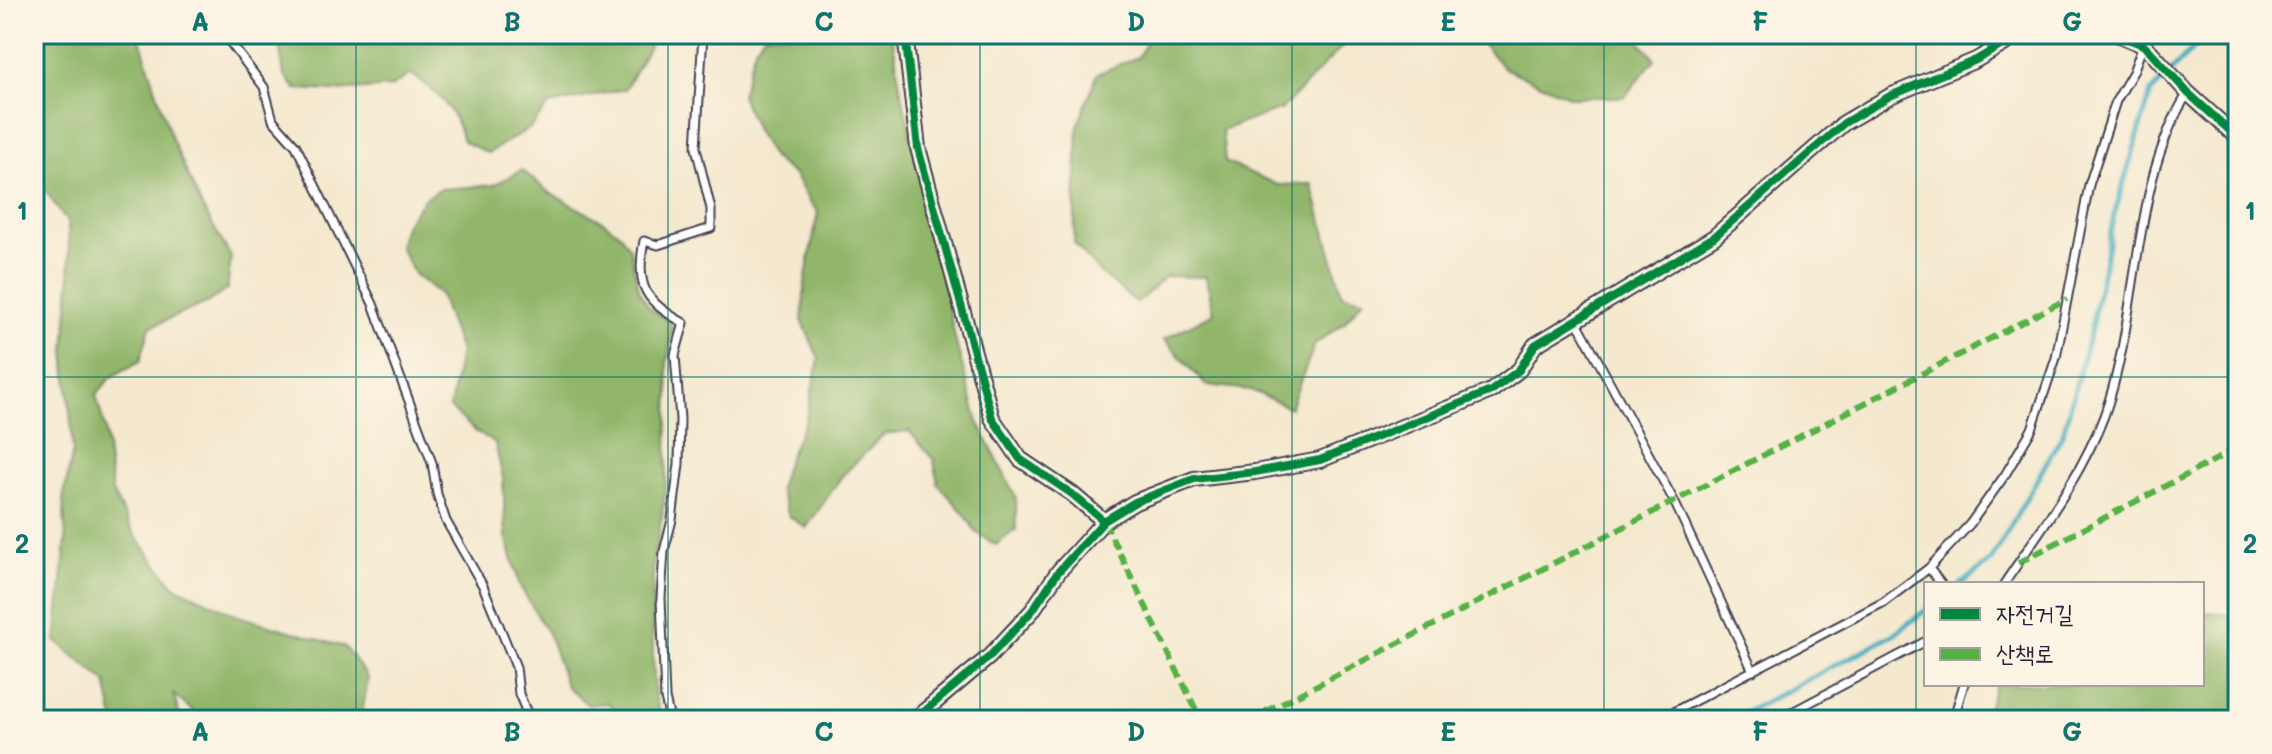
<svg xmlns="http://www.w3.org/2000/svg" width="2272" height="754" viewBox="0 0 2272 754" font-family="Mali,'Poor Story',sans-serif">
<rect width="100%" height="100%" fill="#fcf5e5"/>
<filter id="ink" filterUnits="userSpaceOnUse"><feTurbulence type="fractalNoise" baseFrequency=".0125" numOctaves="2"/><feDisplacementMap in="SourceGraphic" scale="16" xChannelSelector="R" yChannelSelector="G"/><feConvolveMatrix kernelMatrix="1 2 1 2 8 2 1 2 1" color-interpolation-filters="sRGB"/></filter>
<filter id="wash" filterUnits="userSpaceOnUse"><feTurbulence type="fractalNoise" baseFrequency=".006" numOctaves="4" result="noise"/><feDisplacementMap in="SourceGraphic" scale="32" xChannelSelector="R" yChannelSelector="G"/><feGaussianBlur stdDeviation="1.8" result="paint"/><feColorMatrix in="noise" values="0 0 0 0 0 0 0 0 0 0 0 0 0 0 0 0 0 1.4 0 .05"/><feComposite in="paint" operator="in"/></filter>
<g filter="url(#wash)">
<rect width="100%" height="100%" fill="#f4e8ce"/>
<path fill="#91b66b" stroke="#5a6c53" stroke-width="2" d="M34 34 139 36 171 137 201 205 231 257 227 290 206 303 150 327 140 361 111 377 96 395 105 429 112 492 134 534 174 586 238 616 345 647 368 678 361 720H203L173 694 181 720H114L106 682 56 641 66 541 63 499 73 450 65 350 70 282 68 223 39 182V144Z
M279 34H656L625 89 549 105 530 128 488 153 463 141C455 108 438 93 411 74L391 87 336 91 296 89 284 75 278 38Z
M764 34H892L900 86 957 347 978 422 1016 498V529L996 545 976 532 963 512 938 484 934 460 909 431 884 434 842 476 806 528 789 516 779 489 788 459 806 419 819 359 802 320 805 283 818 211 810 203 795 176 773 158 756 130 741 95 755 48Z
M1151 34H1354L1282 109 1222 130 1225 162 1278 185 1312 184 1342 294 1364 299 1344 323 1315 344 1290 408 1251 390 1206 385 1164 339 1214 313 1206 277 1166 276 1137 303 1101 274 1074 243 1078 126 1097 74 1138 57Z
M1474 34H1635L1637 39 1655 59 1624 97H1571L1504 68Z
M522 170 550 193 604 222 621 235 630 249 639 291 650 308 673 326 667 363 669 390 666 482 662 517 653 563V659L655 694 660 716 658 720H626L608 703 588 705 566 686 549 635 520 586 506 536 503 478 495 443 476 432 450 408 460 351 439 293 415 275 399 246 406 223 425 198 440 189 494 185Z
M2210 612 2238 616V720H1984L1996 684H2202V613Z"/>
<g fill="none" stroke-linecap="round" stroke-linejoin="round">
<path stroke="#42aec0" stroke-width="5" d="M1961 584 1991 561 2063 433 2090 333 2114 215 2151 92 2207 34
M1731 720 1893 635 1926 610"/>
</g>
</g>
<g filter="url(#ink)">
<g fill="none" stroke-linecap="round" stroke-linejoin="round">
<g stroke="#424051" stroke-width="11">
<path id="service" d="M228 34 229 41 264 87 273 120 296 146 373 304 432 463 437 494 446 521 483 586 516 667 519 694 530 720
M1576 320 1674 501 1753 671
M1929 568 1941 584
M2004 584C2040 530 2081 477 2104 416 2140 317 2131 181 2188 93
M670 720 665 698 661 598 664 551 672 520 679 464 680 419 675 355 684 323C645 302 635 286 644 241L658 245 711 228V209L696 148 703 34
M1658 720 1884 602 1929 568 1970 524 2005 475 2032 429 2056 358 2089 185 2116 101 2133 72 2143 45
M1777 720 1926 641
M1953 720 1964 684"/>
</g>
<g stroke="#424051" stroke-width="18">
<path id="minor" d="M905 34 918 148 992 418 1020 459 1072 494 1104 521
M2117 34 2143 45 2150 51 2188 93 2238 138
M914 720 989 657 1032 611 1058 572 1104 521 1135 502 1194 479 1255 472 1320 460 1491 391 1519 370 1535 345 1714 237 1844 123 1890 96 1976 60 2021 34"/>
</g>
<use href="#service" stroke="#fff" stroke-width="7"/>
<use href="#minor" stroke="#fff" stroke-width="14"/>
<path stroke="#55b146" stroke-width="6" stroke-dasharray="12 6" stroke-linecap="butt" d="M1104 521 1201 720
M2018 563 2238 448
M1249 720 2067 299"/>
<g stroke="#fcf5e5" stroke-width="13">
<path id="cycleway" d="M905 34 918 148 992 418 1020 459 1072 494 1104 521
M2117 34 2143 45 2150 51 2188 93 2238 138
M914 720 989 657 1032 611 1058 572 1104 521 1135 502 1194 479 1255 472 1320 460 1491 391 1519 370 1535 345 1714 237 1844 123 1890 96 1976 60 2021 34"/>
</g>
<use href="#cycleway" stroke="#00873e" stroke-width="8"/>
</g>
</g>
<path fill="none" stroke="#0f766e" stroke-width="2" stroke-opacity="0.55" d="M356 34V720M668 34V720M980 34V720M1292 34V720M1604 34V720M1916 34V720M34 377H2238"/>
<rect width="2272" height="754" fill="none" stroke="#fcf5e5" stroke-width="88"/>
<rect x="1924" y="582" width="280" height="104" fill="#fcf5e5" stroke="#a5a1a1" stroke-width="2"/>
<rect x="1940" y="608" width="40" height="12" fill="#00873e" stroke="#a5a1a1" stroke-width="2"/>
<text x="1996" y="622" font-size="24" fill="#22223b">자전거길</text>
<rect x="1940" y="648" width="40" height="12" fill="#55b146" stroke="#a5a1a1" stroke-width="2"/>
<text x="1996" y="662" font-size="24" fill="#22223b">산책로</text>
<rect x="44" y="44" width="2184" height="666" fill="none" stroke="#0f766e" stroke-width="3"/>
<g font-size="26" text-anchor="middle" font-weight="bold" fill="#0f766e">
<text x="200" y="31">A</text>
<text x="512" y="31">B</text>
<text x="824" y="31">C</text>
<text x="1136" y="31">D</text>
<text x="1448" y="31">E</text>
<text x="1760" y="31">F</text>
<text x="2072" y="31">G</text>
<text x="22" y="220">1</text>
<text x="2250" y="220">1</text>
<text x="22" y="553">2</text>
<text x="2250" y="553">2</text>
<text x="200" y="741">A</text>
<text x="512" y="741">B</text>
<text x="824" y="741">C</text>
<text x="1136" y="741">D</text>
<text x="1448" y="741">E</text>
<text x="1760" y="741">F</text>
<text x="2072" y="741">G</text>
</g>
</svg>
